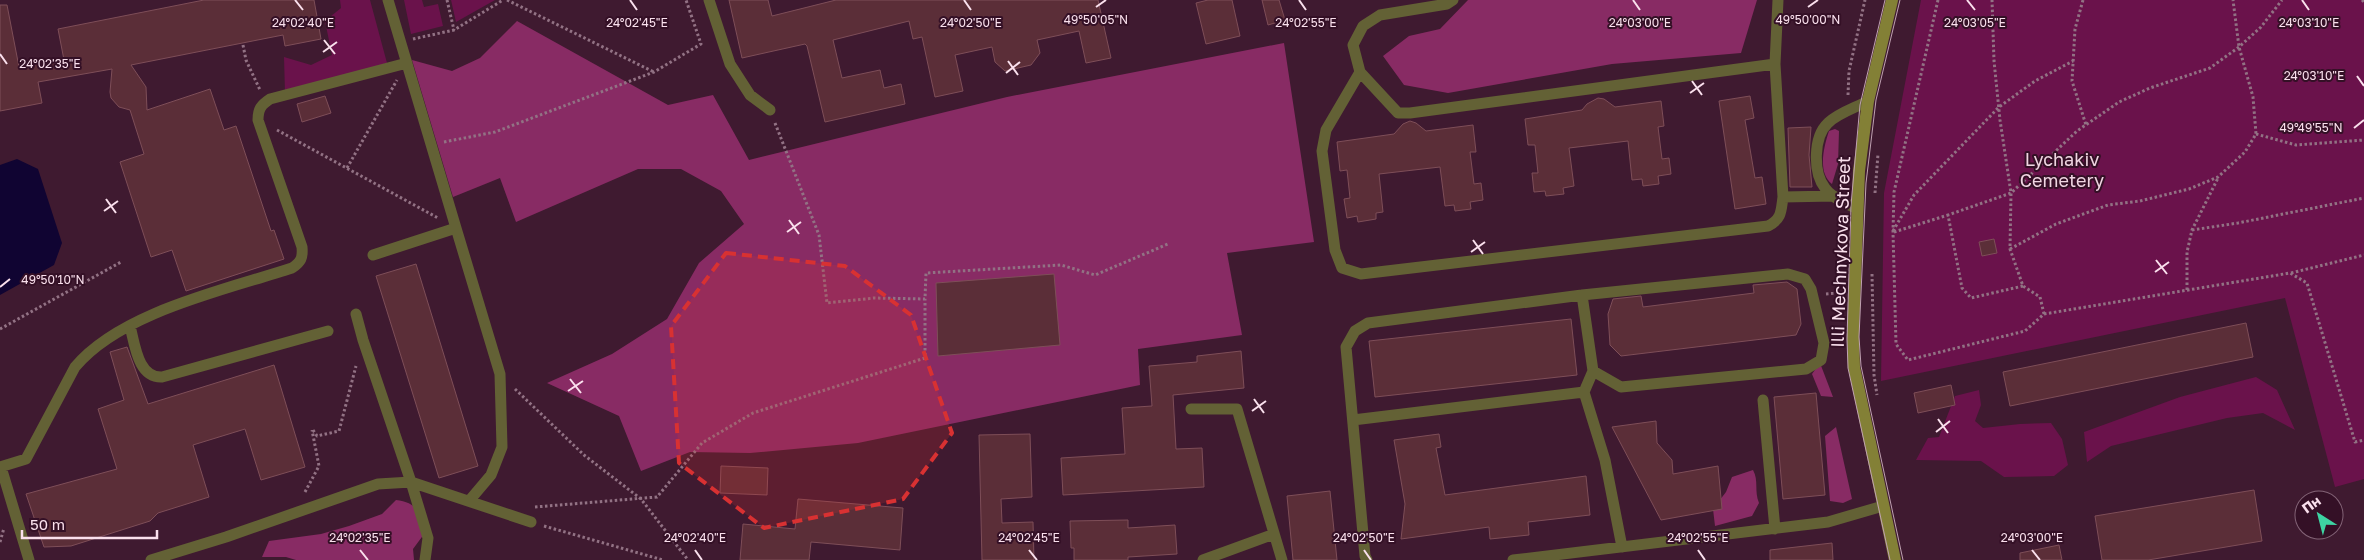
<svg xmlns="http://www.w3.org/2000/svg" width="2364" height="560" viewBox="0 0 2364 560" font-family="'Golos Text',sans-serif">
<rect width="100%" height="100%" fill="#3f1a30"/>
<path fill="#6a124b" d="M340 0H370L387 63 285 93 284 57 311 65 332 55 325 21 341 8Z
M404 0H422L424 7 438 4 443 26 411 34Z
M451 0H495L456 22Z
M1921 0H2364V479L2335 487 2285 298 1881 381 1884 193Z
M2256 377 2277 390 2295 430 2263 413 2227 418 2111 446 2087 462 2084 432 2180 397Z
M1979 390 1981 405 1975 421 1983 428 2020 424 2051 423 2062 439 2068 465 2054 476 2004 477 1981 461 1916 460 1928 438 1939 437 1955 396Z"/>
<path fill="#882b64" d="M1468 0H1757L1741 53 1612 64 1448 93 1404 85 1383 56 1409 36 1440 29Z
M517 21 668 105 713 95 749 160 1007 97 1284 43 1314 242 1227 253 1242 335 1138 349 1140 385 858 443 750 453 690 452 641 471 619 416 547 383 612 354 667 319 699 263 744 224 721 191 681 169H638L516 222 500 178 453 197 412 60 452 71 480 58Z
M1835 129 1839 131 1838 164 1832 184C1817 173 1824 146 1829 131Z
M1820 363 1833 397 1821 396 1812 374Z
M1836 427 1852 499 1843 503 1830 501 1825 436Z
M1753 470C1759 481 1754 491 1759 503L1752 516 1715 526 1713 509 1726 492 1732 477Z
M396 500C414 502 420 511 430 526L413 549 414 560H296L286 557H262L269 541 321 534 349 526 382 514Z"/>
<path fill="#100432" d="M17 159 38 169 62 243 54 265 0 295V165Z"/>
<path fill="#5b2e38" stroke="#7e4e58" d="M204 0H314L321 39 285 46 283 35 131 65 146 87 147 110 210 89 224 130 236 126 271 231 274 230 284 259 186 291 172 250 151 257 120 162 144 154 130 110 119 107 111 98 110 92 112 69 38 82 42 103 0 111V5H7L19 67 64 60 58 29Z
M729 0H768L772 16 836 0H1098L1111 58 1086 63 1079 31 1037 40 1040 53 1031 65 1005 71 995 62 992 47 955 55 963 91 935 97 922 37 913 39 909 21 833 40 842 78 880 70 884 88 901 84 905 104 825 122 807 46 805 44 742 58Z
M1208 0H1232L1240 36 1206 44 1196 3Z
M1262 0H1279L1285 20 1268 25Z
M325 96 331 113 302 122 297 104Z
M1750 96 1754 118 1745 120 1755 178 1762 177 1766 204 1735 209 1719 101Z
M1598 98 1604 99 1615 107 1661 101 1664 126 1658 127 1662 159 1669 158 1671 174 1658 176 1659 184 1643 186 1642 179 1632 180 1628 141 1569 148 1574 186 1563 188 1564 194 1546 196 1545 191 1534 192 1532 173H1538L1535 145H1528L1525 119 1582 110 1587 104Z
M1410 121 1416 123 1426 131 1473 125 1476 152H1470L1474 184 1481 183 1483 200 1470 202 1471 209 1455 211 1454 205 1445 206 1440 167 1379 174 1383 212 1376 213V219L1358 222 1357 216 1347 218 1344 199 1350 198 1347 170 1340 171 1337 142 1394 134 1403 124Z
M1811 127 1809 155 1812 187H1790L1788 128Z
M1994 239 1997 253 1982 256 1979 242Z
M416 264 478 466 439 478 376 276Z
M1054 274 1060 345 938 356 936 283Z
M1787 282 1797 289 1801 324 1796 335 1621 356 1610 345 1608 314 1613 299 1641 296 1643 307 1754 293 1753 285Z
M1571 319 1577 375 1375 397 1369 341Z
M2246 323 2253 357 2010 406 2003 372Z
M127 347 148 404 274 365 305 467 261 480 245 429 193 445 209 497 158 513 150 521 71 546 44 547 26 494 117 469 98 409 124 400 110 352Z
M1241 351 1244 388 1173 395 1176 449 1202 448 1204 487 1063 495 1061 458 1125 454 1122 408 1152 406 1149 366 1197 362V356Z
M1951 385 1955 405 1918 413 1914 393Z
M1816 393 1825 495 1783 499 1774 397Z
M1656 421 1657 443 1672 460 1673 474 1718 466 1722 509 1661 520 1612 427Z
M1030 434 1032 497 1001 499 1002 523 1033 522 1034 560H982L979 435Z
M1439 434 1441 447 1436 448 1445 495 1586 476 1590 515 1528 522 1529 535 1490 539 1489 527 1401 539 1405 504 1394 440Z
M721 466 768 468 767 495 720 493Z
M2254 490 2262 541 2148 560H2102L2095 516Z
M1330 491 1337 560H1293L1287 496Z
M798 499 903 508 900 550 811 542 809 560H740L743 524 795 529Z
M1128 520V528L1175 525 1177 554 1128 557V560H1074V548H1071L1070 521Z
M1832 543 1833 560H1770V550Z
M2059 545 2062 560H2020V553Z"/>
<g fill="none" stroke-linecap="round" stroke-linejoin="round">
<path stroke="#927284" stroke-width="3" stroke-dasharray="2.5 2.5" stroke-linecap="butt" d="M447 0 454 30
M507 0 654 72
M1938 0 1894 192 1893 232 1896 344 1908 360 2025 331 2044 314 2040 297 2023 286 2010 249 2011 193 2000 120 1994 61 1992 0
M2083 0 2075 29 2072 81 2086 125
M2362 0 2364 2
M413 39 454 30 503 0
M243 45 246 60 260 90
M1848 95 1849 71 1865 0
M775 123 819 235 827 303 874 298 925 299 926 273 1061 265 1095 275 1168 244
M277 130 438 218
M2256 134 2296 145 2364 140
M444 142 495 132 654 72 701 44 686 0
M347 168 397 80
M1841 173 1842 184
M1875 193 1878 154
M2192 230 2238 223 2364 198
M1893 231 1914 195 1999 107 2035 81 2073 61
M1894 232 1948 215
M2010 249 2056 224 2108 205 2140 201 2189 189 2218 177 2245 152 2256 134 2253 97 2239 47 2233 0
M2291 273 2364 255
M1872 274 1874 375 1877 395
M2023 286 1971 298 1962 288 1948 215 2011 193 2077 131 2119 102 2150 88 2210 68 2239 47 2261 27 2282 0
M2187 290V252L2192 230 2218 178
M1826 294 1838 293
M2044 314 2290 273 2307 283 2355 442 2364 440
M0 329 121 262
M515 389 584 455 641 499 688 560
M313 430 317 436 339 431 356 366
M305 492 319 466 312 430
M535 507 657 497 702 443 753 413 925 358V299
M544 526 663 560
M0 542 4 528"/>
<path stroke="#636135" stroke-width="11" d="M709 0 730 64 750 95 770 110
M1453 0 1447 4 1380 15 1363 26 1353 45 1360 72 1326 130 1322 151 1335 250 1342 268 1361 274 1768 226C1782 219 1781 211 1783 197L1775 64 1778 0
M1360 72 1398 113H1410L1775 64
M1783 197 1834 196
M1857 209C1847 203 1832 199 1825 188 1813 173 1813 137 1828 123 1838 113 1855 108 1868 101
M456 228 500 374 502 447 491 475 469 501
M373 255 456 228 388 0
M1582 295 1593 371 1584 392 1605 460 1622 547
M356 314 363 340 411 482 428 538 425 560
M130 326C135 345 138 378 162 377L328 331
M1763 400 1775 529
M1191 409H1237L1282 560
M1353 420 1584 392
M0 467 26 459 75 367C121 312 225 290 292 268 301 262 303 258 302 247L258 120C258 109 261 105 270 99L407 63
M1 467 29 560
M151 560 226 537 378 484 411 482 531 522
M1203 560 1274 534
M1367 560 1365 556 1346 347 1355 331 1368 323 1582 295 1788 274 1805 279 1811 289 1824 343 1821 360 1806 369 1621 387 1593 371
M1513 560 1828 522 1883 506"/>
<path stroke="#838036" stroke-width="12" d="M1892 0 1868 101 1859 171 1853 336 1854 367 1895 560"/>
<path stroke="#c0a2b2" stroke-width="1" d="M1885 0 1860 105 1851 205 1847 339 1848 368 1890 560
M1900 0 1876 100 1866 183 1859 337 1861 366 1903 560"/>
</g>
<path fill="#d83132" fill-opacity="0.2" stroke="#d83132" stroke-width="4" stroke-dasharray="10 6" stroke-linejoin="round" d="M726 253 845 266 911 315 952 433 903 499 764 528 679 463 671 326Z"/>
<path fill="none" stroke="#fae0ed" stroke-width="2" d="M295 0 303 10M630 0 637 10M964 0 971 10M1299 0 1306 10M1633 0 1640 10M1967 0 1975 10M2302 0 2309 10M1096 7 1106 0M1808 7 1818 0M324 40 335 54M323 52 337 42M0 54 7 64M1008 61 1018 75M1006 73 1020 62M2357 76 2364 86M1692 81 1702 95M1690 93 1704 83M2354 128 2364 120M106 199 116 213M104 211 118 201M789 220 799 234M787 232 801 222M1473 240 1483 254M1471 252 1485 242M2156 260 2167 274M2155 272 2169 262M0 287 10 279M570 379 581 393M568 391 583 381M1254 399 1264 413M1252 411 1266 401M1938 419 1948 433M1936 432 1950 421M360 550 368 560M695 550 702 560M1029 550 1037 560M1364 550 1371 560M1698 550 1705 560M2032 550 2040 560"/>
<g text-anchor="middle" stroke-width="4" stroke-linejoin="round" paint-order="stroke">
<g font-size="18" fill="#f0d5e2" stroke="#341026">
<text x="2062" y="166">Lychakiv<tspan x="2062" dy="21">Cemetery</tspan></text>
</g>
<g font-size="18" fill="#fae0ed" stroke="#341026">
<text transform="translate(1841 252) rotate(-88)" y="6">Illi Mechnykova Street</text>
</g>
</g>
<g font-size="12" text-anchor="middle" fill="#fae0ed" stroke="#341026" stroke-width="4" stroke-linejoin="round" paint-order="stroke">
<text x="1096" y="24">49°50'05"N</text>
<text x="1808" y="24">49°50'00"N</text>
<text x="303" y="27">24°02'40"E</text>
<text x="637" y="27">24°02'45"E</text>
<text x="971" y="27">24°02'50"E</text>
<text x="1306" y="27">24°02'55"E</text>
<text x="1640" y="27">24°03'00"E</text>
<text x="1975" y="27">24°03'05"E</text>
<text x="2309" y="27">24°03'10"E</text>
<text x="50" y="68">24°02'35"E</text>
<text x="2314" y="80">24°03'10"E</text>
<text x="2311" y="132">49°49'55"N</text>
<text x="53" y="284">49°50'10"N</text>
<text x="360" y="542">24°02'35"E</text>
<text x="695" y="542">24°02'40"E</text>
<text x="1029" y="542">24°02'45"E</text>
<text x="1364" y="542">24°02'50"E</text>
<text x="1698" y="542">24°02'55"E</text>
<text x="2032" y="542">24°03'00"E</text>
</g>
<g transform="translate(2319 515) rotate(324)"><circle r="24" fill="#341026" stroke="#836376"/>
<path d="M0-4L9 19L0 12L-9 19Z" fill="#3ed4a3"/>
<text y="-8" font-size="14" font-weight="bold" text-anchor="middle" fill="#fae0ed">Пн</text>
</g>
<path d="M22 530v8h135v-8" fill="none" stroke="#fae0ed" stroke-width="2.5"/>
<text x="30" y="530" font-size="15" fill="#fae0ed" stroke="#341026" stroke-width="4" paint-order="stroke">50 m</text>
</svg>
